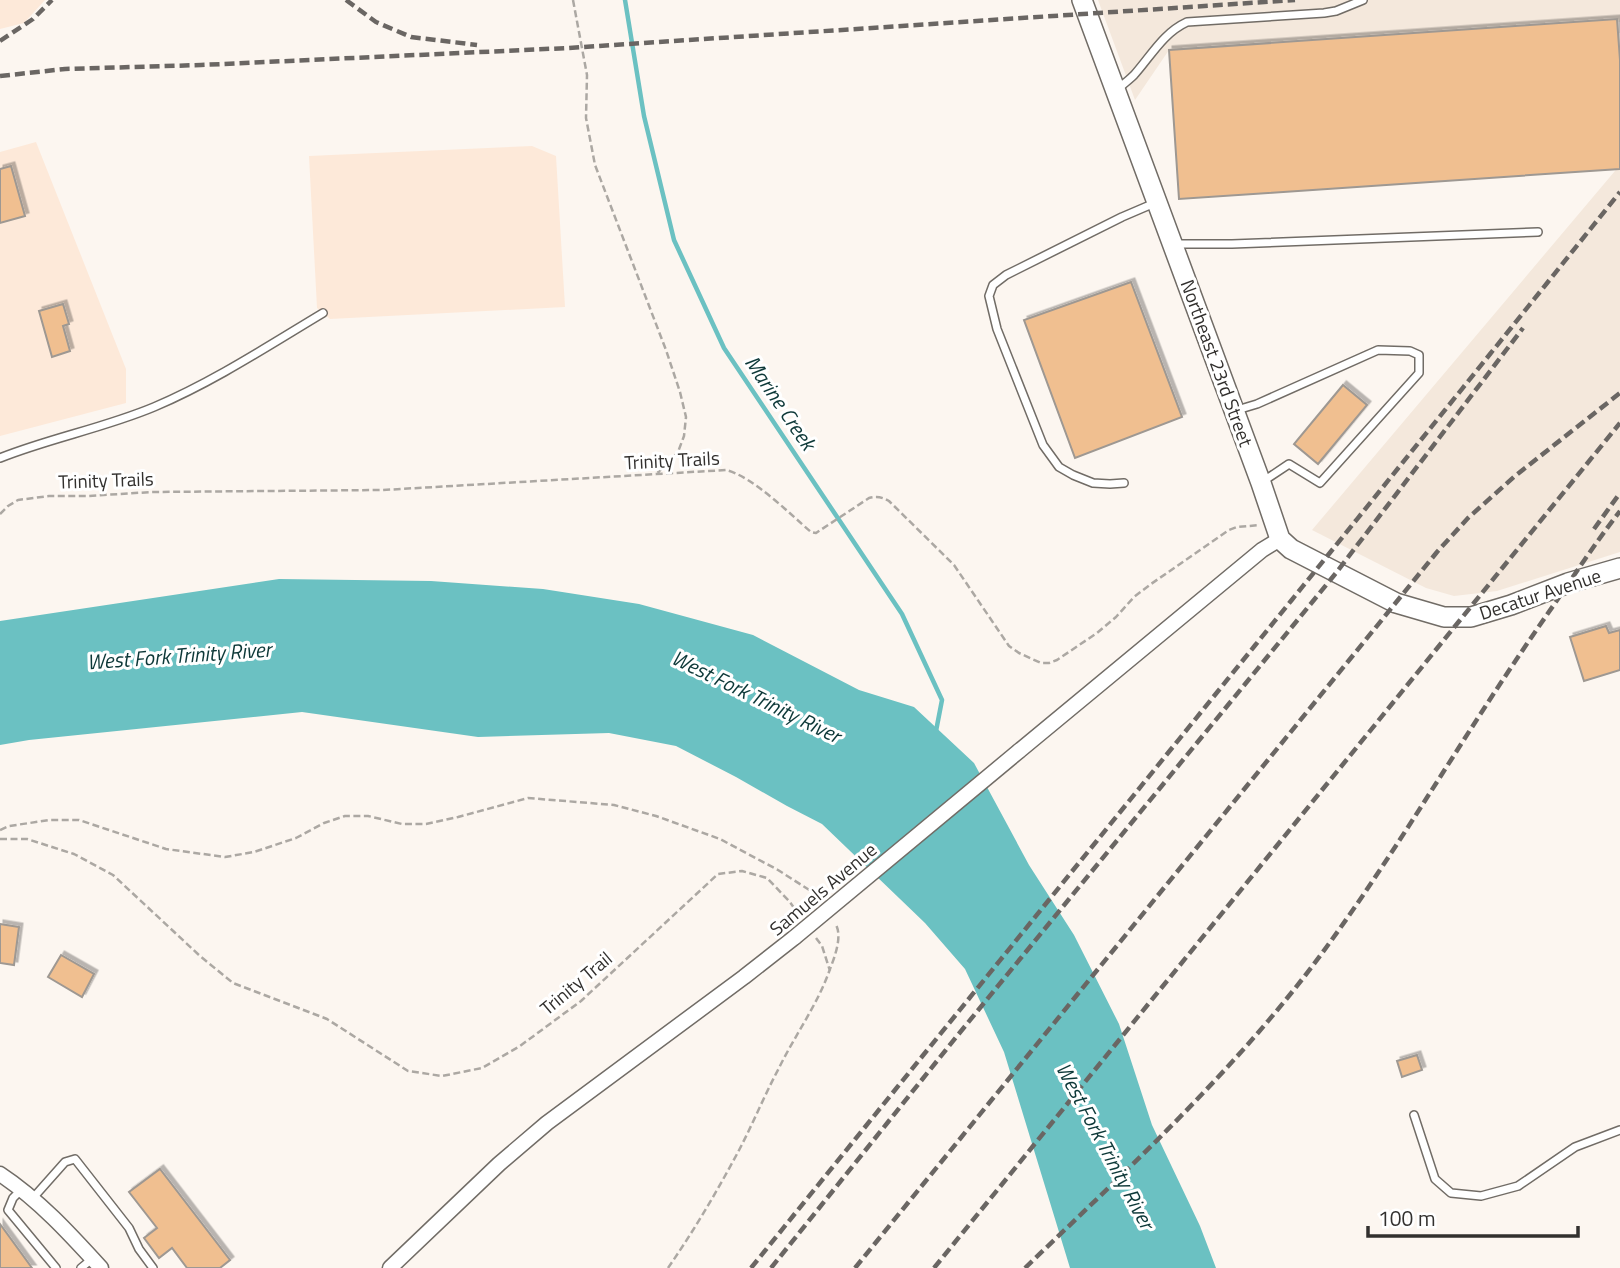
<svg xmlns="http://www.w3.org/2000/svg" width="1620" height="1268" viewBox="0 0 1620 1268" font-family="'Titillium Web',sans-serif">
<defs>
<filter id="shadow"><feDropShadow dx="3.5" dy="-3.5" stdDeviation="0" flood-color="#0004"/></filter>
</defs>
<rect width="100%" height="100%" fill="#fcf6f0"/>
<path fill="#f4e8dc" d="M1098 0H1620V22L1169 50 1135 100Z
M1620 165V552L1497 591 1454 596 1426 588 1312 530Z"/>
<path fill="#fde9d9" d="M0 0H45L24 23 0 29Z
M36 142 126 369V403L0 436V152Z
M532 146 556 156 565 307 330 319 317 308 309 156Z"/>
<path fill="#6bc1c2" d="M279 579 431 581 543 589 639 604 753 635 859 690 914 707 974 763 1029 865 1074 935 1119 1024 1152 1125 1200 1226 1216 1268H1070L1004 1052 965 969 925 923 822 824 787 806 736 777 676 746 609 733 478 737 302 712 29 740 0 745V621Z"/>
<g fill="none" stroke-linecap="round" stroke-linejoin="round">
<path stroke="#6bc1c2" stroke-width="4.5" d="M625 0 644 116 674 240 724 348 902 614 942 700 936 731"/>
</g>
<path fill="#f0bf90" stroke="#9e9892" stroke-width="2" filter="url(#shadow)" d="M1617 19 1620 60V169L1179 199 1169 50Z
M11 166 25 216 0 223V169Z
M1131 282 1182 417 1075 458 1024 320Z
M63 304 69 324 63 326 70 351 52 357 39 311Z
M1343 385 1367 405 1318 464 1294 444Z
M1606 626 1609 633 1620 630V670L1584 681 1570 637Z
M0 924 19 927 14 965 0 963Z
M61 955 94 974 82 997 48 977Z
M1417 1055 1422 1070 1402 1077 1397 1061Z
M160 1169 230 1260 220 1268H187L172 1248 159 1258 144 1238 157 1228 129 1192Z
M0 1224 32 1268H0Z"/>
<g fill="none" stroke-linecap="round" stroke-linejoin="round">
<g stroke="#716c66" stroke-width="10">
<path id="service" d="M1117 90C1122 85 1129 80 1134 75 1151 56 1163 33 1187 22L1324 13 1336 11 1363 0
M1174 244H1232L1538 232
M1237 410 1257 404 1378 350 1410 351 1419 355V373L1320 483 1289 464 1262 482
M0 458C50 438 104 428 154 407 213 382 268 346 323 313
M1124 483 1110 484 1093 483 1073 475 1059 467 1043 445 997 329 989 296 993 285 1006 275 1122 217 1157 202
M1414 1115 1435 1179 1451 1193 1481 1196 1518 1186 1575 1147 1620 1130
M22 1189 13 1198 8 1210 56 1268
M33 1198 65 1162 75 1159 129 1228 139 1249 153 1268
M81 1268 92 1259"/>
</g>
<g stroke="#716c66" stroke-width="17">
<path id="minor" d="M1019 751 1262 550 1280 539
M0 1174C38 1199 70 1234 101 1268
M390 1268 499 1164 547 1123 744 977 795 937"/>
</g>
<g stroke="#716c66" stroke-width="22">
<path id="secondary" d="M1082 0 1261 483 1280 539 1291 549 1396 603 1444 617H1471L1511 605 1568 583 1620 568"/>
</g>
<path stroke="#aca8a3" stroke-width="2.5" stroke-dasharray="7 3.5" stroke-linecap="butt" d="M573 0 587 75 586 118 595 165 666 350 680 392 686 417 684 436 678 452 669 462 655 475
M0 514 8 506 18 500 49 496H88L152 492 383 490 726 470C752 476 790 514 811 532L816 533 869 498C877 496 882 497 889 501L954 565 1009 646 1019 653 1041 663H1049L1057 660 1097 633 1116 617 1134 597 1151 584 1229 530 1237 527 1260 525
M0 830 9 826 50 820H79L166 849 225 857 254 852 296 838 324 823 345 816H368L402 824H426L458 817 528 798 614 805 656 816 720 839 778 870 814 893 819 900
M0 839H27L74 854 113 875 200 956 233 983 327 1019 408 1071 442 1076 482 1068 520 1046 581 1001 718 874 742 871 767 878 789 901 800 916
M816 938 822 946 830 971
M668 1268C693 1232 716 1193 737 1154 752 1126 764 1096 779 1068 795 1035 818 1004 830 969 835 956 843 935 835 923"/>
<use href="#service" stroke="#fff" stroke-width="7"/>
<use href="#minor" stroke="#fff" stroke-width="14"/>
<use href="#secondary" stroke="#fff" stroke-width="19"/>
<path stroke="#6a6663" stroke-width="4.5" stroke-dasharray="10 5" stroke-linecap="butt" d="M346 0 376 22 411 37 477 45
M0 41 33 19 52 0
M0 76 65 69 201 65 568 48 1295 0
M1594 529 1620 493
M751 1268C1041 909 1332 552 1620 192
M771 1268 957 1036 1336 573 1523 328
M855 1268 1437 552 1468 518 1515 476 1620 393
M934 1268 1620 423
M1025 1268C1131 1166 1241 1065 1328 945 1384 868 1433 787 1485 707 1507 673 1530 639 1553 606 1575 574 1596 542 1620 511"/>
<g stroke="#716c66" stroke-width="17" stroke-linecap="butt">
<path id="minor-bridge" d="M795 937 1019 751"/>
</g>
<use href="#minor-bridge" stroke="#fff" stroke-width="14"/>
</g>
<g text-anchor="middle" stroke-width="6" stroke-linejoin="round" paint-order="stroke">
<g font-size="19" fill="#32302e" stroke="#fff">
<text transform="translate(1217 363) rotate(70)" y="7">Northeast 23rd Street</text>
<text transform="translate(672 460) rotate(-3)" y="7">Trinity Trails</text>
<text transform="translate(106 480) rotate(-2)" y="7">Trinity Trails</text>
<text transform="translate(1540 594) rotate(-18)" y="7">Decatur Avenue</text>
<text transform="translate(823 889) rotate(-40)" y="7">Samuels Avenue</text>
<text transform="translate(576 983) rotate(-40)" y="7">Trinity Trail</text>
</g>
<g font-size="21" font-style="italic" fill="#0d3838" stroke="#fff">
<text transform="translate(780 403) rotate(56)" y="7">Marine Creek</text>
<text transform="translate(179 656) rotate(-4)" y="7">West Fork Trinity River</text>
<text transform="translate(756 697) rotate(26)" y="7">West Fork Trinity River</text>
<text transform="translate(1105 1146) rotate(62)" y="7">West Fork Trinity River</text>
</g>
</g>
<path d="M1368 1226v10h210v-10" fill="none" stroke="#32302e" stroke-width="3.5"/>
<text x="1378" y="1226" font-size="21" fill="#32302e" stroke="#ffffff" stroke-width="5" paint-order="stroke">100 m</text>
</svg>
